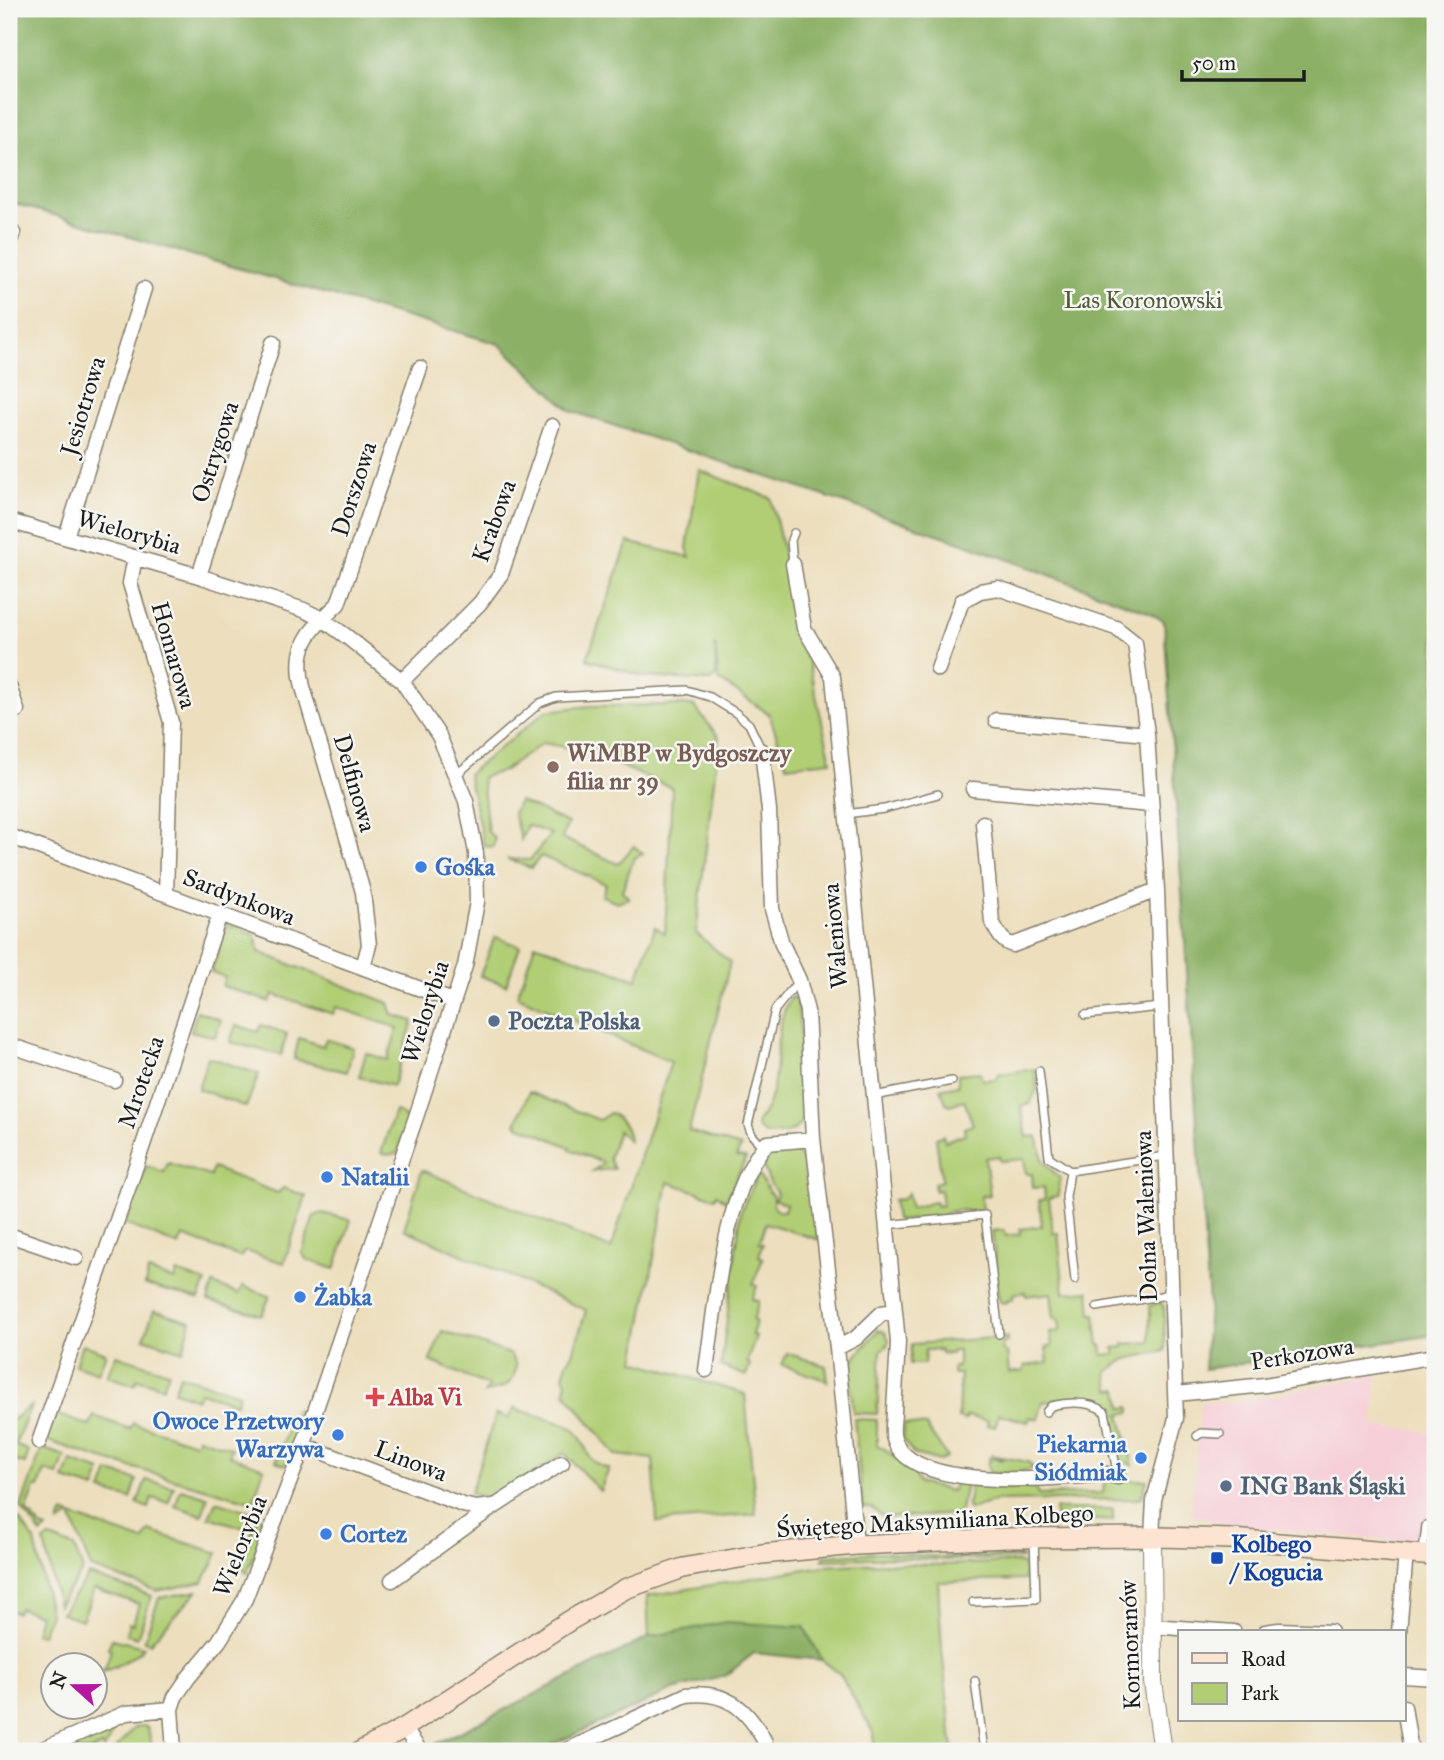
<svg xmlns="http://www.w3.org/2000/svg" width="1444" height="1760" viewBox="0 0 1444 1760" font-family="'IM FELL Great Primer',serif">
<rect width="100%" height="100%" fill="#f6f6f2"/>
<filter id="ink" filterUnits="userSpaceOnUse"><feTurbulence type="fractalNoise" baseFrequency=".0143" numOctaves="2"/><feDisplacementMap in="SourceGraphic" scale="14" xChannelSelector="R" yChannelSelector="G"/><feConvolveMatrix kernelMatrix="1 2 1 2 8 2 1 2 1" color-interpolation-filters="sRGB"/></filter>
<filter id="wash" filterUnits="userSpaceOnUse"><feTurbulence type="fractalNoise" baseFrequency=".00686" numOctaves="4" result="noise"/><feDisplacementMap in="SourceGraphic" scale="28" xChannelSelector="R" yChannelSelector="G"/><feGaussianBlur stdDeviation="1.57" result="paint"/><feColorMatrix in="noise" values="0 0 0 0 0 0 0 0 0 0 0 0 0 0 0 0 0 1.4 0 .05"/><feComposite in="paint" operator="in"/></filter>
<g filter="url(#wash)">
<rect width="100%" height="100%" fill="#eddfbe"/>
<path fill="#f6cfd8" d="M1377 1375 1373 1426 1434 1432 1435 1424V1545L1231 1525 1191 1515 1201 1402 1235 1403Z"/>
<path fill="#b1ce75" stroke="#667548" stroke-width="2" d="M699 470 771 498 831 761 787 766 769 714 719 680 715 644 716 676 710 681 646 677 587 659 628 542 690 557 687 548Z
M693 705 719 737 696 933 730 962 689 1131 741 1147 736 1157 746 1158 726 1201 717 1194 715 1198 668 1182 635 1361 745 1394 756 1514 657 1522 653 1459 616 1455 565 1392 566 1382 563 1376 567 1362 573 1354 586 1310 404 1229 422 1170 611 1249 671 1062 517 996 535 944 637 979 655 927 665 933 672 788 618 765 611 756 543 743 503 771 482 777 488 832 495 838 493 847 484 846 468 774 546 711 589 706Z
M519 801 568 823 562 838 618 864 634 846 643 854 634 858 622 891 629 898 617 902 602 896 606 884 541 856 531 868 507 859 530 860 551 834 527 825 521 840 513 813Z
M227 924 255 934 259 952 389 1003 393 1015 413 1021 393 1086 359 1077 366 1053 387 1060 398 1028 336 1007 333 1014 273 994 270 1002 222 986 225 977 211 972Z
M495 937 520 946 506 985 480 976Z
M791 997 797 999 798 1002 806 1111C800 1133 787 1134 767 1135L758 1129 757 1122C787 1089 767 1034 791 997Z
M197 1011 221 1020 215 1037 191 1031Z
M236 1025 258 1032 261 1025 287 1034 281 1055 230 1042Z
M299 1038 323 1046 326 1039 353 1048 347 1072 294 1059Z
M208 1057 259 1074 246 1107 198 1089Z
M1034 1069 1037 1089 1030 1104 1021 1106 1027 1137 1037 1136 1043 1161 1060 1178 1058 1196 1049 1198 1053 1233H1058L1064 1293 1089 1291 1091 1314H1095L1099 1345H1102L1103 1355 1115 1354 1114 1348 1124 1347V1344L1150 1342V1306L1160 1302 1164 1307 1165 1351 1126 1359 1107 1372 1110 1390 1119 1389 1122 1408 1130 1407 1131 1412 1120 1414 1133 1465 1119 1460 1107 1404 1082 1397 1043 1402 1038 1419 1030 1417 1028 1422 999 1414 995 1427 987 1425 988 1421 967 1416 965 1420 958 1418 960 1374H953V1367H958V1351H952L951 1354 941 1353 940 1350H925L924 1364H910L912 1344 1007 1337V1342L1002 1343 1003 1352H1007L1009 1373 1024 1371V1366L1048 1363 1046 1347 1052 1346 1050 1333 1060 1331 1059 1319H1054L1051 1293 1026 1296 1025 1292 1013 1294V1299L1008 1300V1302L1002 1303 999 1300 992 1231 1004 1230 1006 1236 1020 1234V1229L1042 1226 1039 1200 1045 1199 1044 1187 1033 1188 1032 1174H1026L1024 1159 1000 1161 999 1156 985 1158 990 1195 981 1196 982 1212C969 1213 955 1205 943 1216L900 1221 896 1219 893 1200 903 1199 908 1193 910 1208 935 1202 937 1206 942 1205 940 1190 935 1191 934 1183 942 1181 936 1138 943 1135 945 1141 965 1134 964 1128 973 1125 964 1100 950 1105 946 1103 941 1089 958 1085V1074L980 1072 982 1080 997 1079V1074Z
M529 1092 599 1120 610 1113C622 1119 628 1128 629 1141L618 1131 609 1158 614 1169 593 1171 604 1163 569 1149 570 1147 516 1124Z
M395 1111 404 1116 408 1122 398 1153 390 1155 381 1153Z
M784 1149 796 1152 806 1164 819 1240 766 1223 759 1243 763 1244 759 1256 763 1258 753 1284 757 1286 752 1299 759 1301 753 1320 756 1322 752 1335 756 1336 747 1362 750 1364 746 1376 721 1366 741 1210 758 1174 773 1197V1205L779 1211H784L786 1204 775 1200 777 1193 770 1183 763 1166 770 1155Z
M168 1163 210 1176 213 1168 278 1193 283 1188 306 1196 284 1263 245 1251 240 1257 183 1236 179 1246 125 1224 147 1166 164 1172Z
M322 1213 351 1220 335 1269 307 1260 302 1253 314 1216Z
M148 1271 174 1280 177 1272 206 1282 199 1299 145 1285Z
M213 1284 239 1294 242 1286 270 1296 262 1315 208 1301Z
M154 1310 191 1321 183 1351 144 1338Z
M878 1330 885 1332 889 1339 887 1346 881 1350 877 1414 853 1413 849 1365Z
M442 1331 510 1354 516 1365C515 1386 503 1388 485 1393L489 1386 430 1361Z
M82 1344 106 1353 98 1373 75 1365Z
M787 1353 826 1366 828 1381 782 1365Z
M116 1355 169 1372 163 1387 138 1379 134 1385 107 1376Z
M180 1375 239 1394 236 1403 200 1392 197 1399 174 1391Z
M31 1406 15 1445 29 1451 25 1464 9 1459V1422Z
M514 1408C526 1413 564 1422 573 1429 591 1444 580 1460 609 1469L600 1491 564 1453 499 1499H489L470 1493 496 1414 509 1418Z
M295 1410 300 1411C305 1423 294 1458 284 1465L276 1461Z
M53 1413 90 1426 94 1416 130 1429 133 1423 195 1443 198 1437 232 1448 229 1455 264 1468 253 1502 99 1458 45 1440Z
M854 1419 877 1420V1445C892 1451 900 1465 915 1472L918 1483 951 1491 955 1483H966L961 1510 957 1514 885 1518 871 1508 863 1507Z
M904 1424 926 1426 947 1457 940 1461 914 1454 903 1440Z
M42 1448 65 1456 58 1475 45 1471 39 1487H35L26 1513 34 1517 33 1520 39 1523V1526L47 1529 41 1534 21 1507Z
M990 1455 1028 1462 1034 1468 1014 1474 990 1473 987 1466 989 1458 1003 1460Z
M71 1461 101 1471 95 1489 64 1479Z
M109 1472 137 1480 131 1499 102 1491Z
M146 1480 174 1487 168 1503 152 1498 149 1508 137 1504Z
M1108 1480H1147L1142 1496 1136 1499 995 1501 971 1509 967 1508 971 1484 996 1489 1032 1486 1036 1489 1038 1495 1103 1493 1104 1484Z
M181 1489 208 1497 202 1515 175 1506Z
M216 1501 252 1512 248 1526 241 1527 209 1517Z
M1055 1509H1113V1521L1055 1517Z
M63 1513 144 1541 149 1531 218 1553C214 1564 207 1572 203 1582L157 1591 91 1568 71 1516 59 1523Z
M258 1516 261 1517 264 1532 247 1573 241 1566V1560Z
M18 1518 35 1541 50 1614 42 1635 35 1633 40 1615 19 1608 17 1613 9 1610V1544Z
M50 1538 74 1547 83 1570 58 1605 44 1541Z
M880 1552 942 1557 1015 1555 1024 1558 942 1560 891 1557 823 1560 824 1556Z
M1016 1562 1023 1564 1025 1580 938 1582 942 1650 953 1751H875L874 1734 840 1674 822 1660 804 1627 728 1625 649 1637 647 1596 823 1566 882 1563 940 1565Z
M89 1575 152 1596 137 1638 126 1634 129 1623 133 1624 139 1604 94 1589 82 1620 61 1613Z
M197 1591 150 1643 144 1641 159 1598Z
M112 1639 144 1647C132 1660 111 1669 95 1675V1668L104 1671 111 1650 108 1648Z
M116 1726 104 1750 102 1746 92 1751H57Z
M139 1726H145L148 1729 153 1751H114L134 1728Z"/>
<path fill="#8cb166" stroke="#546641" stroke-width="2" d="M9 9H1435V1335L1204 1369 1209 1306 1164 621 1146 611 961 542 571 411 499 344 9 202Z
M726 1622 804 1627 822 1660 754 1653 725 1676 673 1690 538 1751H438L434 1745 649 1637Z"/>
</g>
<g filter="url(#ink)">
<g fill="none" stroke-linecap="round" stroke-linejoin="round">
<g stroke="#847e6d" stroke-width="10">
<path id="service" d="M793 563 791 540 794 533
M456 775 540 703 556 697 687 690 710 697 736 713 749 724 762 751
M846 814 884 809 938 794
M1085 1015 1161 1007
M1039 1071 1049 1157 1070 1171
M874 1096 952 1081
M763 1147 752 1135 748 1125 775 1010 799 980
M886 1225 985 1215 999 1334
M1075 1280 1066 1197 1070 1171 1165 1156
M1097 1307 1172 1294
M1046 1412 1051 1406C1069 1402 1090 1400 1105 1412L1118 1476
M1197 1436 1201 1433 1220 1434
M1423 1552 1426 1525
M973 1602 1036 1599 1034 1538
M975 1681 984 1751"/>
</g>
<g stroke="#847e6d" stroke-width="17">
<path id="minor" d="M9 245 13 233
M9 521 199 576 304 610 322 619 346 636 402 681 439 736 466 801 476 853 477 902 465 966 417 1114 301 1452 245 1599 219 1641 188 1678 175 1697 171 1709 174 1751
M66 537 144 289
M135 557 130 583 171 722 166 893
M793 564 804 628 833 677 898 1342C897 1365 895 1389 894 1412 894 1420 891 1432 894 1439 912 1494 1061 1478 1107 1474L1118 1477
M199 576 273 343
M938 669 962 601 980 591 998 588 1116 628 1135 643 1147 734 1157 890 1176 1418 1154 1500 1152 1537
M402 681 480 603 501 574 552 426
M9 686 17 710
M996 720 1147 734
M762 751 769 810 772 909 782 944 799 980 807 1011 813 1139 837 1348 856 1545
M973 789 1151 805
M983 823 992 922C998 932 1001 942 1013 945L1157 890
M9 836 453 1001
M363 967 369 945 363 892 303 687C293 645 310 631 338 604L420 368
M9 1045 114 1080
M9 1235 76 1258
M837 1348 856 1338 882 1313 894 1311
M706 1370C716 1305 723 1192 767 1143L813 1139
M1176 1394 1265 1385 1435 1356
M39 1442 134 1172 220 914
M303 1445 463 1505 476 1508 493 1506
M392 1580 486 1512 562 1463
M1152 1626 1234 1632
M1265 1632 1279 1630 1331 1632
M1399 1632 1406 1553
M1404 1676 1435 1678
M1404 1707 1411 1751
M404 1728 420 1751
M38 1751 126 1713 171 1709
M565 1751 686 1695C726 1690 747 1708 765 1742"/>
</g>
<g stroke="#847e6d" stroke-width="20">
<path id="tertiary" d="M1152 1537 1153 1682 1163 1751"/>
</g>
<g stroke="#847e6d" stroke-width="22">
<path id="secondary" d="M361 1751 404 1728 569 1621 625 1589 683 1568 762 1554 856 1545 1006 1538 1160 1537 1232 1539 1435 1556"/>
</g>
<use href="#service" stroke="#fff" stroke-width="7"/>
<use href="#minor" stroke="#fff" stroke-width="14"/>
<use href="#tertiary" stroke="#fff" stroke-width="18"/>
<use href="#secondary" stroke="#fde4d0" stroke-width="19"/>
</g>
</g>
<circle fill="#8d6e63" stroke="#f6f6f2" stroke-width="2.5" cx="553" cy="767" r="7"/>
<g fill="#3f7fe0" stroke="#f6f6f2" stroke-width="2.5">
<circle cx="421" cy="867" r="7"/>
<circle cx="327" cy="1177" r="7"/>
<circle cx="300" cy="1297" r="7"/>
<circle cx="338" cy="1435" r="7"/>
<circle cx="1141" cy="1458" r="7"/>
<circle cx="326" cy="1534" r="7"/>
</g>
<g fill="#5c6f8a" stroke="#f6f6f2" stroke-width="2.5">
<circle cx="494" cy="1021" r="7"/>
<circle cx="1226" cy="1486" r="7"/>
</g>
<path fill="#e0444e" stroke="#f6f6f2" stroke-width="2.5" d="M371.5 1386.5h7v7h7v7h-7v7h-7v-7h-7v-7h7z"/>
<rect fill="#1a4fb4" stroke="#f6f6f2" stroke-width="2.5" x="1210" y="1551" width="14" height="14" rx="3.5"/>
<g text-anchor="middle" stroke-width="5" stroke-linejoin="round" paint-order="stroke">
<g font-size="24" fill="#505a3b" stroke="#f6f6f2">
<text x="1143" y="308">Las Koronowski</text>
</g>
<g font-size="24" fill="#1c1c1c" stroke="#f6f6f2">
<text transform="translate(83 406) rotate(-73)" y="8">Jesiotrowa</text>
<text transform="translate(215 452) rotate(-72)" y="8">Ostrygowa</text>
<text transform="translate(354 489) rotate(-72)" y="8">Dorszowa</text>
<text transform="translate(494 521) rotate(-70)" y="8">Krabowa</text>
<text transform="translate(129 532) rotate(16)" y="8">Wielorybia</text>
<text transform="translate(174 655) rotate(74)" y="8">Homarowa</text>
<text transform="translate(355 783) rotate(74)" y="8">Delfinowa</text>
<text transform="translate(239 897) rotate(21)" y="8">Sardynkowa</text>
<text transform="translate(835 936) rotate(-95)" y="8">Waleniowa</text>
<text transform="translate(425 1012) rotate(-72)" y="8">Wielorybia</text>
<text transform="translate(141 1082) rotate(-71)" y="8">Mrotecka</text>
<text transform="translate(1146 1216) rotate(-92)" y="8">Dolna Waleniowa</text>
<text transform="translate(1302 1354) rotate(-9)" y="8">Perkozowa</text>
<text transform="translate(411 1461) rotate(21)" y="8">Linowa</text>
<text transform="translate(935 1521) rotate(-3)" y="8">Świętego Maksymiliana Kolbego</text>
<text transform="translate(240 1546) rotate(-68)" y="8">Wielorybia</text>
<text transform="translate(1130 1645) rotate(-92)" y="8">Kormoranów</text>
</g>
<g font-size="24" font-weight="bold" fill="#785e54" stroke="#f6f6f2" text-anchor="start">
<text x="567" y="761">WiMBP w Bydgoszczy<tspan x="567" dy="28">filia nr 39</tspan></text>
</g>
<g font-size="24" font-weight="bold" fill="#366cbe" stroke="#f6f6f2" text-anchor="start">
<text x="435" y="875">Gośka</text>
<text x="341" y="1185">Natalii</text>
<text x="314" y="1305">Żabka</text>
<text x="324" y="1429" text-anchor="end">Owoce Przetwory<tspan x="324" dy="28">Warzywa</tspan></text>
<text x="1127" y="1452" text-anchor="end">Piekarnia<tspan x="1127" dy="28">Siódmiak</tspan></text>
<text x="340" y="1542">Cortez</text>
</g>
<g font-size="24" font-weight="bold" fill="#4e5e75" stroke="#f6f6f2" text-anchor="start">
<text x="508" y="1029">Poczta Polska</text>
<text x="1240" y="1494">ING Bank Śląski</text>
</g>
<g font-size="24" font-weight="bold" fill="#be3a42" stroke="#f6f6f2" text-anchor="start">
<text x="389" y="1405">Alba Vi</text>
</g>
<g font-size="24" font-weight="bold" fill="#164399" stroke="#f6f6f2" text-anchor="start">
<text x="1231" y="1552">Kolbego<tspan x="1231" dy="28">/ Kogucia</tspan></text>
</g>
</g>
<rect width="1444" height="1760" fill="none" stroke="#f6f6f2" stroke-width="35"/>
<rect x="1178" y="1630" width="228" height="91" fill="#f6f6f2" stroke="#9f9f9c" stroke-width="2"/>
<rect x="1192" y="1653" width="35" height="10" fill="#fde4d0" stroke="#9f9f9c" stroke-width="2"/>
<text x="1241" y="1666" font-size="21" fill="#1c1c1c">Road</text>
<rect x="1192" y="1683" width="35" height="21" fill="#b1ce75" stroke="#9f9f9c" stroke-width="2"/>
<text x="1241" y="1700" font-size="21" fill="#1c1c1c">Park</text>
<g transform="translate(74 1686) rotate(291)"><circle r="33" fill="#f6f6f2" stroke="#9f9f9c" stroke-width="2"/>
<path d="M0-5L12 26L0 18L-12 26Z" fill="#b5179e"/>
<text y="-10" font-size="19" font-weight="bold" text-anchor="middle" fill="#1c1c1c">N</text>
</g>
<path d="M1182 70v10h122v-10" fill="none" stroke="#1c1c1c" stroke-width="3.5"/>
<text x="1192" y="70" font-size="21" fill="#1c1c1c" stroke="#f6f6f2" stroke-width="5" paint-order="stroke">50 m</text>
</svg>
